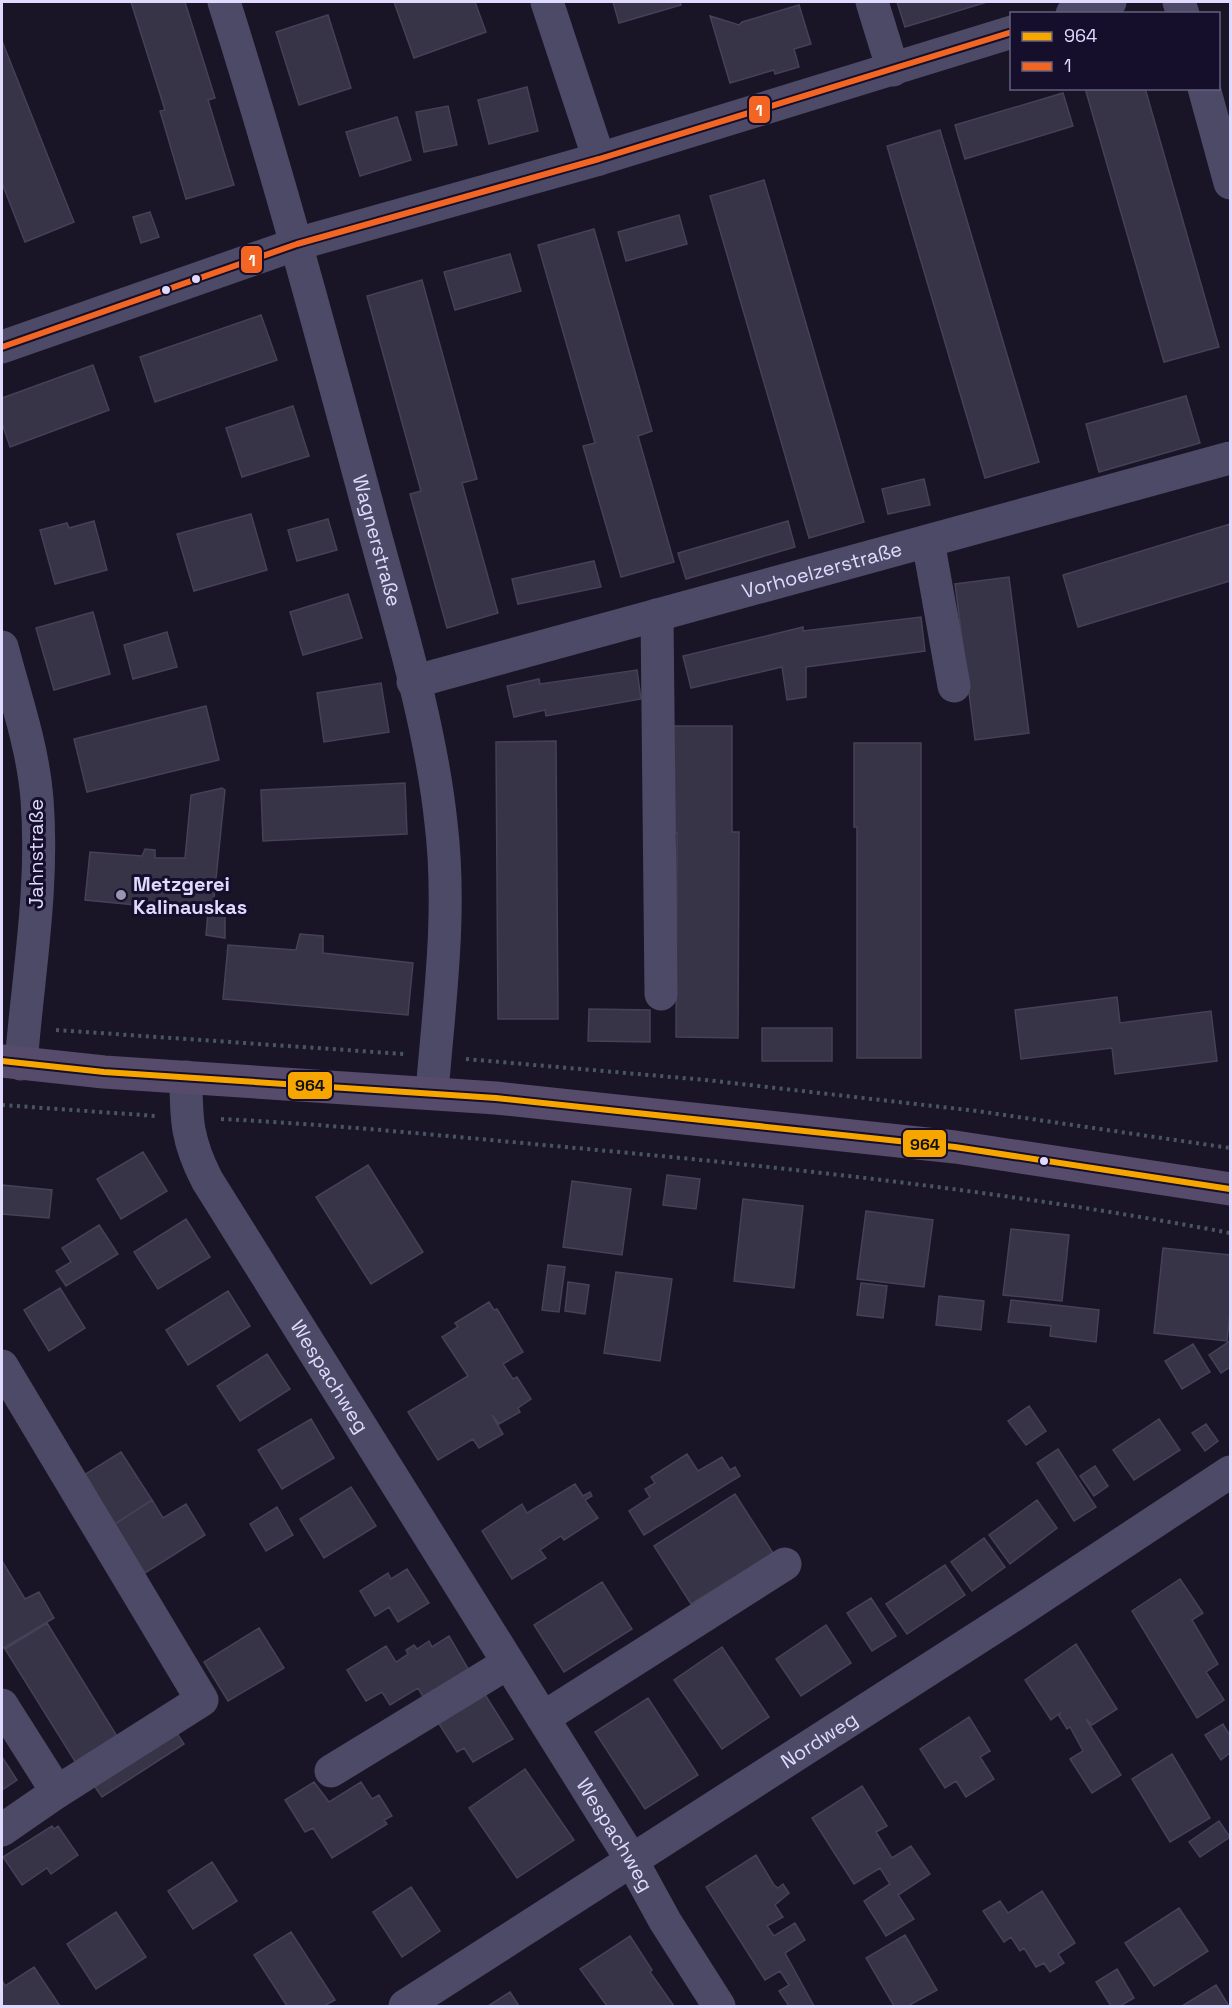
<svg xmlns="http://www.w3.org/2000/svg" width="1232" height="2008" viewBox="0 0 1232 2008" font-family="'Space Grotesk',sans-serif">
<rect width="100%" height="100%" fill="#191526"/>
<path fill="#383447" stroke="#464058" stroke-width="1.5" d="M131 2H185L215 98 208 100 234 185 186 199 160 111 165 110Z
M394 2H475L486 32 414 58Z
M613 2H680L681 5 619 23Z
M897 2H987L905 27Z
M799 5 811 44 794 49 799 67 775 74 774 70 730 83 710 16 739 25 742 22Z
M328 15 351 88 299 105 276 32Z
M2 41 74 222 25 242 2 183Z
M527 87 538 131 489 144 478 100Z
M1085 88H1145L1219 347 1164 362Z
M1063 93 1073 126 965 159 955 125Z
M448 106 457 145 424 152 416 112Z
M397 117 411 160 360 176 346 132Z
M940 130 1039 462 985 478 887 146Z
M764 180 864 522 809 538 710 196Z
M150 212 159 237 141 243 133 217Z
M679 215 687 244 626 261 618 232Z
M594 229 652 431 638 436 674 562 621 577 583 446 595 443 538 245Z
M510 254 521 291 455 310 444 272Z
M422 280 477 479 462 483 498 613 447 628 410 494 421 491 367 296Z
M261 315 277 360 155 402 140 357Z
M93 365 109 410 10 447 2 423V398Z
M1186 396 1200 443 1099 472 1086 424Z
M293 406 309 456 242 477 226 428Z
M924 479 930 505 888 514 882 489Z
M251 514 267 570 194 591 177 534Z
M328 519 337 550 297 561 288 530Z
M94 521 107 570 55 584 40 530 67 523 69 528Z
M788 521 795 547 686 579 678 553Z
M1230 524V581L1078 627 1063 575Z
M594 561 601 587 518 604 512 579Z
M1009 577 1029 733 975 740 955 584Z
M348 594 362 638 303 655 290 612Z
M93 612 110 674 54 690 36 628Z
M921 617 925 651 806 667V697L787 700 782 667 691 688 683 656 803 627V631Z
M167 632 177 667 133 679 124 645Z
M637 670 641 699 546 716 545 710 514 717 507 686 539 679 540 684Z
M381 683 389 732 324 742 317 693Z
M206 706 219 760 87 792 74 739Z
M671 726H732V832H739L738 1038 676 1037 677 833H671Z
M556 741 558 1019H498L496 742Z
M854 743H921V1058H857V827H854Z
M405 783 407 834 263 841 261 790Z
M222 788 225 790 213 908 225 909V938L206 935 208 912 85 900 90 852 142 856 145 849 155 850V858H185L191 795Z
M300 934 323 936V953L413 963 408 1015 223 999 228 945 296 950Z
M1117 997 1120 1023 1211 1011 1217 1061 1115 1074 1112 1048 1021 1059 1015 1010Z
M589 1009 650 1010V1042L588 1041Z
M762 1028H832V1061H762Z
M143 1152 167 1191 121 1219 97 1179Z
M368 1165 423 1252 371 1284 316 1197Z
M667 1175 700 1179 696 1209 663 1205Z
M572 1181 631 1189 622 1255 563 1247Z
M2 1185 52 1190 49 1218 2 1214Z
M743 1199 803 1206 794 1288 734 1281Z
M866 1211 933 1220 924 1287 857 1279Z
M186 1219 210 1257 158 1289 134 1252Z
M99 1225 118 1254 66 1286 56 1271 71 1262 62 1248Z
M1011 1229 1069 1235 1062 1301 1003 1295Z
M1163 1248 1230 1255V1312L1227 1341 1154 1333Z
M548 1265 565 1267 559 1312 542 1310Z
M616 1272 672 1279 660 1361 604 1353Z
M568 1282 589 1285 585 1314 565 1311Z
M861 1283 887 1286 883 1318 857 1315Z
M60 1288 85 1328 49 1351 24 1310Z
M228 1291 250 1326 188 1365 166 1330Z
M939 1296 984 1301 981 1330 936 1325Z
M1011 1300 1099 1310 1096 1342 1050 1336 1051 1326 1008 1322Z
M489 1302 494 1310 497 1309 523 1352 503 1364 513 1379 517 1377 531 1399 518 1408 520 1412 499 1424 492 1415 503 1434 479 1448 473 1439 438 1460 408 1412 468 1376 442 1337 458 1327 455 1323Z
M1230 1341V1367L1221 1373 1209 1355Z
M1193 1344 1210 1372 1182 1389 1165 1361Z
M267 1354 290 1389 240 1421 217 1386Z
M1029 1406 1046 1431 1026 1445 1008 1421Z
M311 1419 334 1458 282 1489 258 1450Z
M1159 1419 1180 1450 1134 1480 1113 1450Z
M1206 1424 1218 1441 1205 1451 1192 1433Z
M1058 1449 1096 1507 1074 1521 1037 1463Z
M121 1452 152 1500 115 1524 84 1475Z
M687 1454 698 1471 722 1457 730 1470 735 1467 740 1476 644 1535 629 1511 650 1497 645 1489 655 1483 651 1477Z
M1095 1466 1108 1486 1094 1496 1080 1476Z
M575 1484 583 1496 590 1492 592 1496 585 1500 598 1518 564 1540 561 1536 540 1550 546 1558 512 1579 482 1531 522 1504 527 1513Z
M351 1487 376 1526 324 1558 300 1519Z
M735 1494 773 1553 691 1604 654 1546Z
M152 1500 163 1518 186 1504 205 1535 145 1573 115 1524Z
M1037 1500 1057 1528 1010 1564 989 1535Z
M277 1507 293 1535 266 1551 250 1524Z
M984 1538 1005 1567 972 1591 951 1562Z
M2 1561 25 1599 39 1592 54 1618 2 1649Z
M945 1565 965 1595 907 1634 886 1604Z
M407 1569 429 1603 398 1622 389 1607 375 1616 360 1591 388 1573 391 1579Z
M1180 1579 1203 1613 1192 1620 1218 1664 1206 1672 1224 1700 1197 1718 1132 1611Z
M602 1582 632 1629 564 1672 534 1625Z
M871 1598 896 1636 872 1651 847 1613Z
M47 1623 123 1746 81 1771 5 1649Z
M826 1625 851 1663 801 1696 776 1659Z
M259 1628 284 1668 228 1701 204 1662Z
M449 1636 470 1672 425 1700 418 1688 390 1705 382 1692 366 1701 347 1670 386 1646 396 1662 408 1654 406 1650 414 1645 417 1649 429 1641 432 1647Z
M1076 1644 1117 1709 1092 1725 1086 1719 1121 1775 1092 1793 1070 1759 1083 1751 1070 1727 1067 1729 1059 1716 1060 1713 1051 1720 1025 1680Z
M722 1647 769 1717 722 1749 674 1680Z
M484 1693 513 1739 473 1762 464 1748 457 1752 434 1716Z
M648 1698 698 1775 645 1809 595 1732Z
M969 1717 990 1751 980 1757 994 1779 966 1797 956 1781 945 1788 920 1749Z
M1223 1724 1230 1736V1753L1221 1760 1205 1735Z
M172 1726 184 1744 102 1797 90 1780Z
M1172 1754 1210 1818 1170 1842 1132 1779Z
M2 1757 17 1780 2 1790Z
M525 1769 574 1840 517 1878 469 1808Z
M314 1782 329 1802 361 1782 372 1799 379 1795 392 1816 384 1820 387 1824 332 1858 313 1828 305 1832 285 1800Z
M862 1786 887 1826 876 1832 892 1858 911 1846 930 1874 898 1895 914 1919 886 1936 864 1901 890 1884 880 1868 854 1884 812 1818Z
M1219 1821 1230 1837 1200 1857 1189 1842Z
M52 1826 54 1829 58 1826 78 1855 51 1874 47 1868 22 1885 3 1857Z
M756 1855 774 1885 778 1888 783 1884 789 1893 775 1905 783 1917 767 1926 774 1936 795 1923 805 1940 785 1953 814 2006H789L779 1991 789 1985 780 1971 765 1980 706 1887Z
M212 1862 237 1901 193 1929 168 1891Z
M411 1887 440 1931 402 1957 373 1912Z
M1042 1891 1075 1943 1058 1954 1064 1963 1050 1972 1044 1963 1036 1967 1024 1948 1020 1951 1011 1937 1004 1942 983 1911 1000 1901 1008 1913Z
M1179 1908 1208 1951 1154 1986 1125 1943Z
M116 1912 146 1957 96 1989 67 1944Z
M291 1932 335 2000 324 2006H287L254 1955Z
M905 1935 937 1990 908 2006H894L866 1958Z
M630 1936 652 1970 650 1972 674 2006H607L580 1969Z
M34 1967 60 2006H2V1980L5 1986Z
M1117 1969 1134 1998 1120 2006H1111L1096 1982Z
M1216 1985 1229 2006H1182Z
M510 1992 519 2006H488Z"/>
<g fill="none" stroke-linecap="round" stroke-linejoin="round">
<path stroke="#475567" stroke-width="4" stroke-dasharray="3 4.5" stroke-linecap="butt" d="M56 1030 404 1054
M466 1059 706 1080 977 1111 1230 1148
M2 1105 156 1116
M221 1119C343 1125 466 1138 587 1149 803 1169 1018 1193 1230 1233"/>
<g stroke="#4d4a67" stroke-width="33">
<path id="s1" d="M224 2C276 166 321 333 366 500 393 603 430 718 441 823 452 913 439 1004 432 1093"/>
<path d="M547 2 599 159"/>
<path d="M872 2 893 70"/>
<path d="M1179 2 1183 14"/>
<path d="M1072 14 1110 2"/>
<path d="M1204 88 1230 183"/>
<path d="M2 347 297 244 599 159 1012 32"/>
<path d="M928 541 954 686"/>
<path d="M657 615 661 994"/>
<path d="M2 647C15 697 33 747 37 799 44 888 28 975 21 1064"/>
<path id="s2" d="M413 682 1230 458"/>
<path id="s3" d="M186 1077C186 1120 187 1141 207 1180L631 1859 665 1921 719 2006"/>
<path d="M2 1366 202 1700 57 1792"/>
<path d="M2 1705 57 1792 2 1830"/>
<path d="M543 1718 785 1564"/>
<path d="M331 1771 508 1663"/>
<path id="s4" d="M405 2006 1015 1614 1230 1472"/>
</g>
<path stroke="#564b6b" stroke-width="33" d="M2 1061 104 1072 496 1098 955 1147 1230 1189"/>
<g stroke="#150f2c" stroke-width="10">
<path id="bus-1" d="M2 1061 104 1072 496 1098 955 1147 1230 1189"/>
</g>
<g stroke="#150f2c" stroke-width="10">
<path id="bus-2" d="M2 347 297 244 599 159 1012 32"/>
</g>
<use href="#bus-1" stroke="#f7a600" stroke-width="6"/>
<use href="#bus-2" stroke="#f26522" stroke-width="6"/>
</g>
<g fill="#e0daff" stroke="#150f2c" stroke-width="2">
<circle cx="196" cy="279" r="5"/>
<circle cx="166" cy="290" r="5"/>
<circle cx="1044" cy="1161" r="5"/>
</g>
<circle fill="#9a95b3" stroke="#150f2c" stroke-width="2" cx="121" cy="895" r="6"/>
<g text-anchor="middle" stroke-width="6" stroke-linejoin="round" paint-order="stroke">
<g font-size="20" fill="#e0daff" stroke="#150f2c">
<text dy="7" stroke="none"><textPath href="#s1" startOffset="560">Wagnerstraße</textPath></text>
<text dy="7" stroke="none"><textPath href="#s2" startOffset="424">Vorhoelzerstraße</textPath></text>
<text transform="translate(36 854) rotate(-90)" y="7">Jahnstraße</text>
<text dy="7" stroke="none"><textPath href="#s3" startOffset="338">Wespachweg</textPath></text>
<text dy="7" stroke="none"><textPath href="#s4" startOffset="492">Nordweg</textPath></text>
<text dy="7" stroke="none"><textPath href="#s3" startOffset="878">Wespachweg</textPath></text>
</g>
<g font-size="20" font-weight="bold" fill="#e0daff" stroke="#150f2c" text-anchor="start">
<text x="133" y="891">Metzgerei<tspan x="133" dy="23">Kalinauskas</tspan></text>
</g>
</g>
<g stroke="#150f2c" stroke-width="2">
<rect x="748" y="95" width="23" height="29" rx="6" fill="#f26522"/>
<rect x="240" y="245" width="23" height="29" rx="6" fill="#f26522"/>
<rect x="287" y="1071" width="46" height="29" rx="6" fill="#f7a600"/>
<rect x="902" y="1129" width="45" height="29" rx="6" fill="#f7a600"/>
</g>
<g font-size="16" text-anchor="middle" font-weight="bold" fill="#fff">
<text x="759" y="116">1</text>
<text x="252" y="266">1</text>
</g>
<g font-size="16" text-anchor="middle" font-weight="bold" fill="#111">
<text x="310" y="1091">964</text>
<text x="925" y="1150">964</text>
</g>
<rect width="1232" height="2008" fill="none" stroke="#e0daff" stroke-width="6"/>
<rect x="1010" y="12" width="210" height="78" fill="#150f2c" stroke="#666080" stroke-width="1.5"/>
<rect x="1022" y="32" width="30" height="9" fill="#f7a600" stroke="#666080" stroke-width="1.5"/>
<text x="1064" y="42" font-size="18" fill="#e0daff">964</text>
<rect x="1022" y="62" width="30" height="9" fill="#f26522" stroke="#666080" stroke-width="1.5"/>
<text x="1064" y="72" font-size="18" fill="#e0daff">1</text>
</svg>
